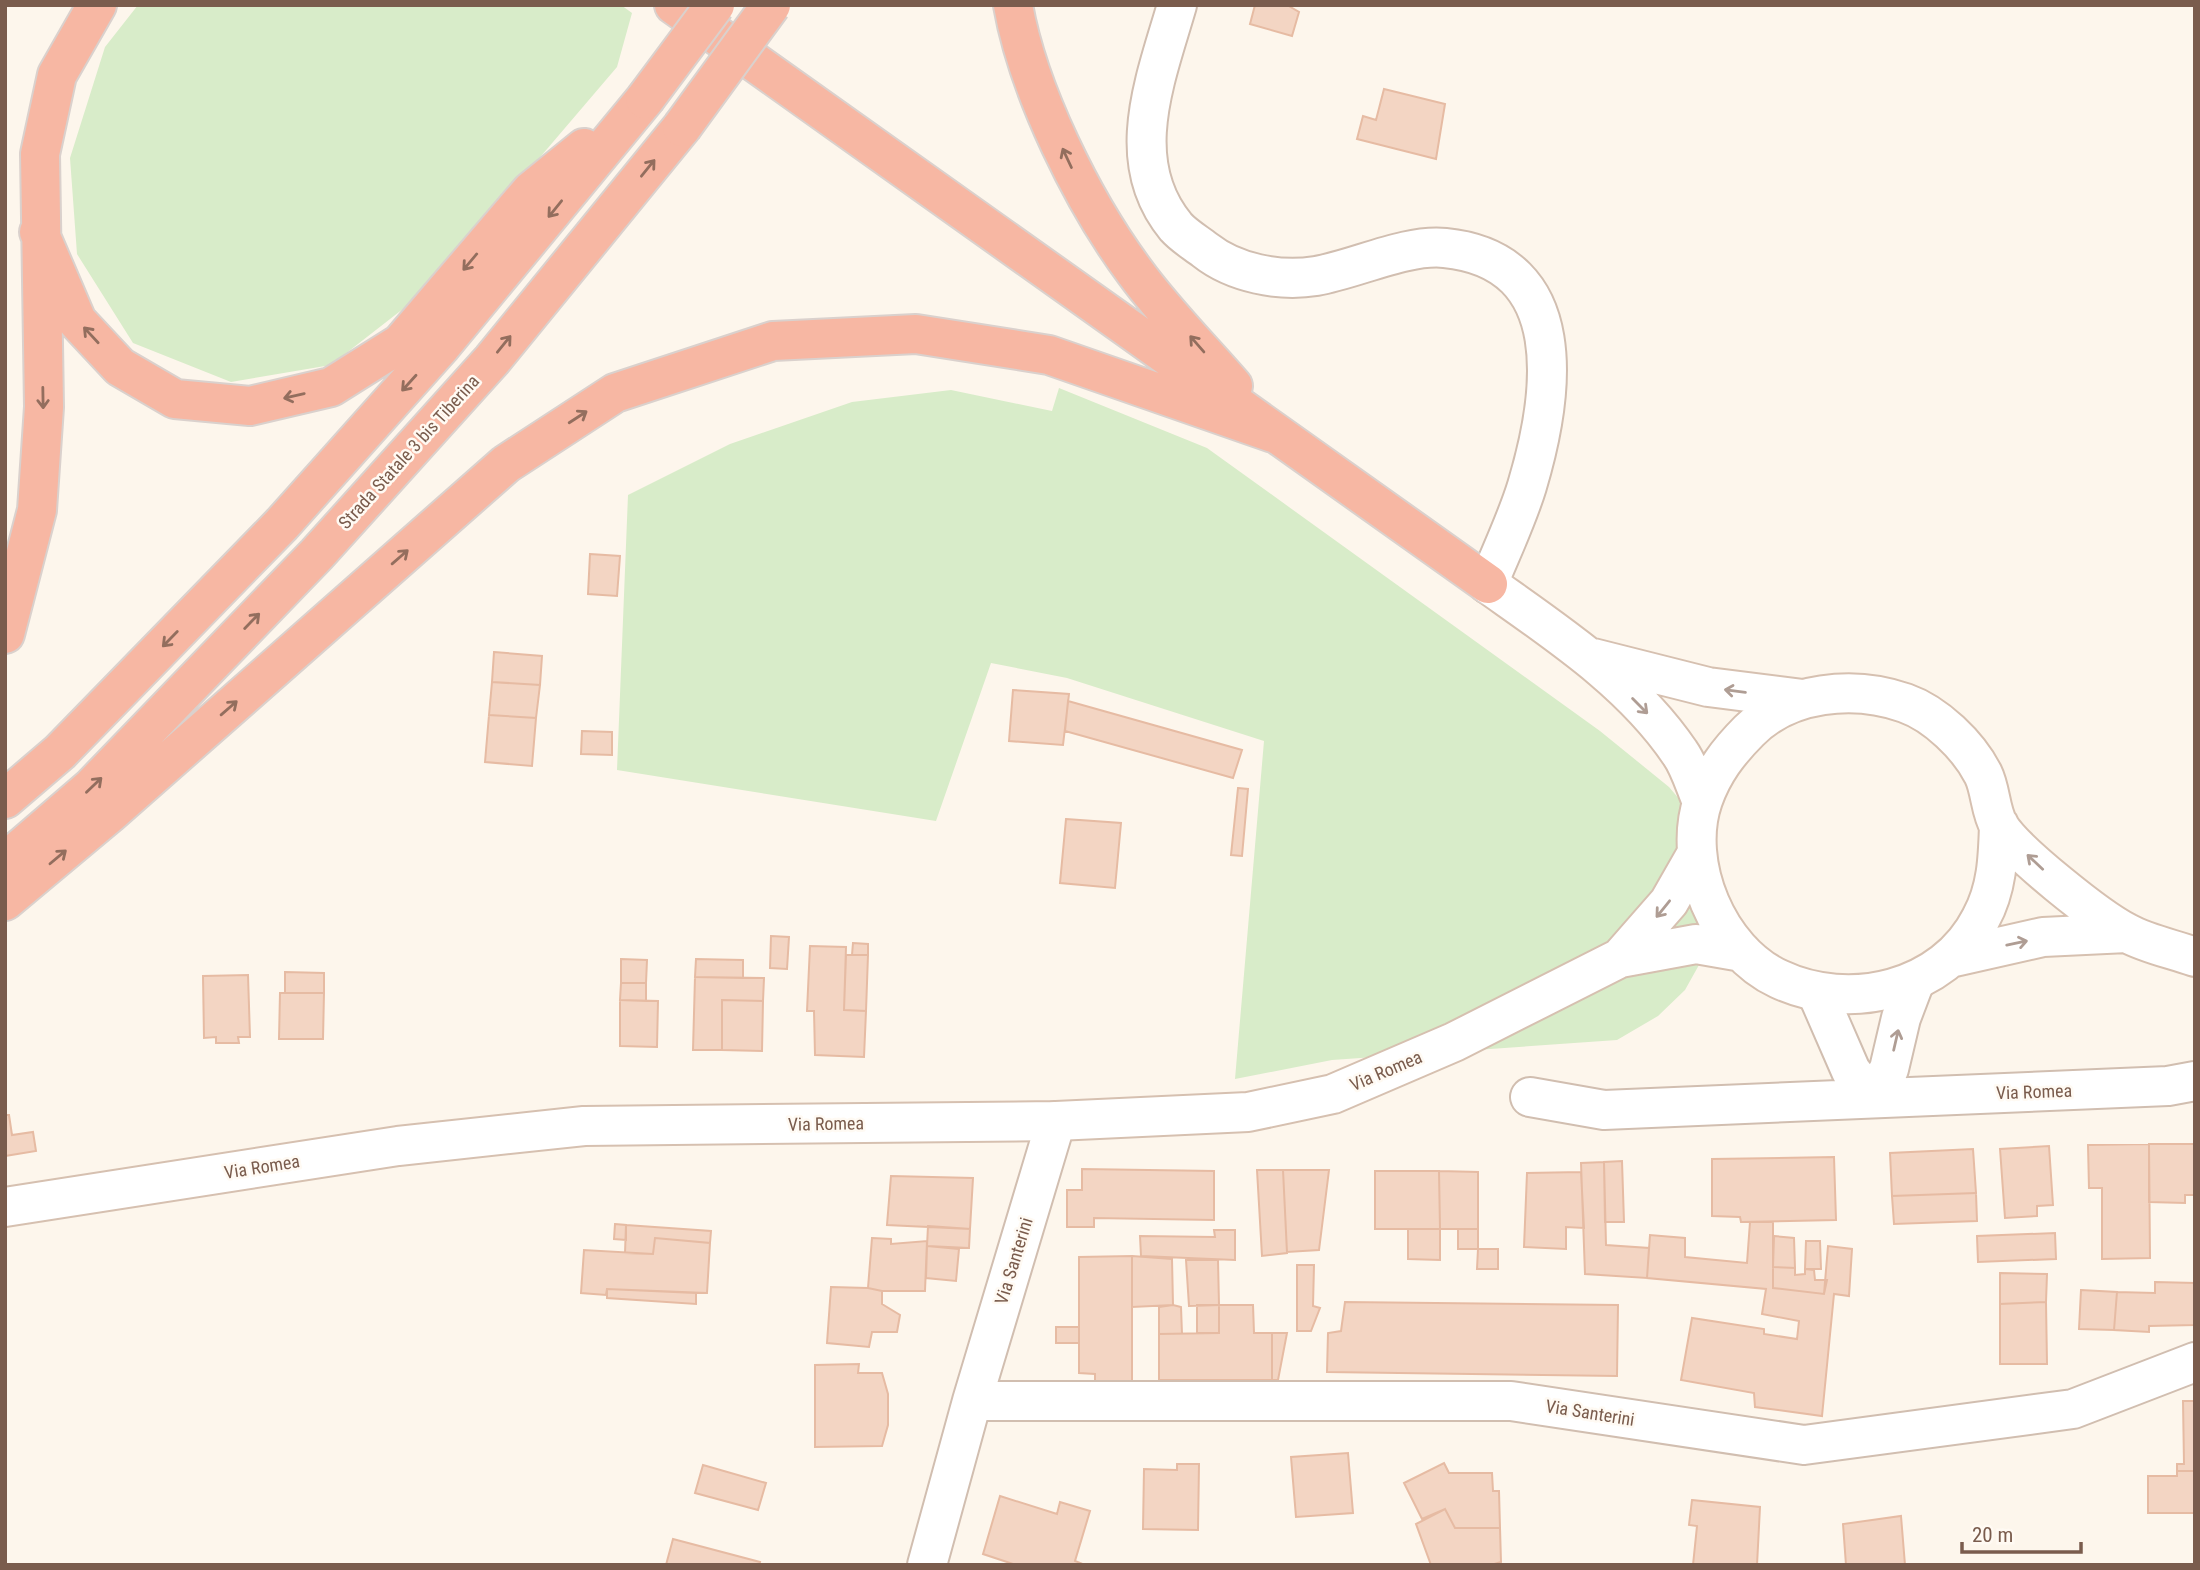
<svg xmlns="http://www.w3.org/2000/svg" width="2200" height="1570" viewBox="0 0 2200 1570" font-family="'Roboto Condensed',sans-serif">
<rect width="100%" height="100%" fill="#fdf6ec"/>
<path fill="#d8ecc9" d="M138 5H621L632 13 617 67 426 291 331 365 231 382 133 343 77 254 70 158 105 47Z
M1059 388 1207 448 1600 731 1669 787 1708 833 1709 947 1685 990 1658 1016 1617 1040 1332 1060 1235 1079 1264 741 1067 678 991 663 936 821 617 770 628 495 730 444 852 402 951 390 1052 411Z"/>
<path fill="#f3d5c3" stroke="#e6bba3" stroke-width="2" d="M1255 5H1287L1299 12 1292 36 1250 24Z
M1384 89 1445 104 1436 159 1357 139 1363 116 1376 120Z
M590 554 620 556 617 596 588 594Z
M494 652 542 656 540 685 492 682Z
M492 682 540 685 536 718 489 715Z
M1013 690 1069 694 1063 745 1009 741Z
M1068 701 1242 750 1233 778 1065 731Z
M489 715 536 718 532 766 485 762Z
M582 731 612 732V755L581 754Z
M1238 788 1248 789 1242 856 1231 855Z
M1066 819 1121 823 1115 888 1060 883Z
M771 936 789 937 787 969 770 968Z
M853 943 868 944V955H852Z
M810 946 846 947 844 1010 866 1011 864 1057 815 1055 814 1011H807Z
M846 955H868L866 1011 844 1010Z
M621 959 647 960 646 983H621Z
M696 959 743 960V978L695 977Z
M285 972 324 973V993H285Z
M248 975 250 1037H238L239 1043H216V1037L204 1038 203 976Z
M695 977 764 978 763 1001 722 1000V1050H693Z
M621 983H646V1001L620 1000Z
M280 993H324L323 1039H279Z
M620 1000 658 1001 657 1047 620 1046Z
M722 1000 763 1001 762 1051 722 1050Z
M5 1115H9L12 1135 33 1132 36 1151 5 1156Z
M2149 1144 2150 1258 2102 1259V1188H2089L2088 1145Z
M2149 1144H2195V1195H2185V1203L2149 1202Z
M2049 1146 2053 1205 2037 1206V1216L2005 1218 2000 1149Z
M1973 1149 1976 1193 1892 1196 1890 1153Z
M1834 1157 1836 1220 1741 1222 1740 1217 1712 1216V1159Z
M1622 1161 1624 1222H1605L1604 1162Z
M1604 1162 1606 1245 1649 1248 1647 1278 1585 1274 1581 1163Z
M1082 1169 1214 1171V1220L1094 1218V1227H1067V1190H1082Z
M1257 1170H1283L1287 1253 1262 1256Z
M1283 1170H1329L1319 1250 1287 1252Z
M1375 1171H1439L1440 1229H1375Z
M1439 1171 1478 1172V1229H1440Z
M1581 1172 1584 1228 1566 1227V1249L1524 1247 1527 1173Z
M891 1176 973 1178 970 1229 887 1225Z
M1976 1193 1977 1221 1894 1224 1892 1196Z
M1750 1222H1773V1288L1824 1294 1828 1246 1852 1249 1849 1296 1834 1294 1822 1416 1755 1407 1754 1393 1681 1380 1692 1318 1764 1329V1334L1797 1339 1799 1321 1762 1314 1766 1289 1647 1278 1650 1235 1685 1238V1257L1747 1263Z
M615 1224 626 1225V1240L614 1239Z
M626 1225 711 1231 710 1243 655 1238 653 1254 625 1253Z
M928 1226 970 1229 969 1248 927 1246Z
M1408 1229H1440V1260L1408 1259Z
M1458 1229H1478V1249H1458Z
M1214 1230H1235V1260L1141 1256 1140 1236 1215 1237Z
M2055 1233 2056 1259 1978 1262 1977 1236Z
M1774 1236 1794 1238 1795 1268 1773 1267Z
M655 1238 710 1243 707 1293 607 1289 606 1295 581 1293 584 1250 653 1254Z
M872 1238 891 1239V1244L927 1241 925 1291H882L868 1288Z
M1806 1241H1820L1821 1269H1805Z
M927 1246 959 1249 956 1281 926 1278Z
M1478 1249H1498V1269H1477Z
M1132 1256V1381H1095V1374L1079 1373V1257Z
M1132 1256 1172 1259 1173 1305 1132 1307Z
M1186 1260H1218L1219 1305 1189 1306Z
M1297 1265H1314L1313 1306 1320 1308 1311 1331H1297Z
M1773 1267 1795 1268V1275L1805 1274V1269L1814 1270 1815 1280H1827L1824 1294 1773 1288Z
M2000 1273 2047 1274 2046 1302 2000 1304Z
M2155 1282 2195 1283V1325L2149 1326V1332L2114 1330 2117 1292 2155 1293Z
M831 1287 868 1288 882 1291V1304L900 1315 897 1332H872L869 1347 827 1343Z
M607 1289 696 1293V1304L607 1298Z
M2081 1290 2117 1292 2114 1330 2079 1329Z
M1345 1302 1618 1305 1617 1376 1327 1372 1328 1333 1341 1331Z
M2046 1302 2047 1364H2000V1304Z
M1173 1305 1181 1307 1182 1334H1159V1307Z
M1197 1305H1219V1333H1197Z
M1219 1305H1253L1254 1333H1272V1380H1159V1334L1219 1333Z
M1056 1327H1079V1343H1056Z
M1272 1333H1287L1278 1380H1272Z
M859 1364 858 1373H882L888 1394V1425L882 1446 815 1447V1365Z
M2183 1401H2195V1471H2177V1464H2184Z
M1348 1453 1353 1513 1296 1517 1291 1457Z
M1444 1463 1449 1473H1492L1493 1491H1499L1500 1528H1455L1445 1509 1422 1519 1404 1483Z
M1177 1464H1199L1198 1530 1143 1529 1144 1469 1177 1470Z
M703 1465 766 1483 758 1510 695 1493Z
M2177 1471H2195V1513H2148V1476H2177Z
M1000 1496 1057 1514 1060 1502 1090 1511 1075 1561 1085 1565H1016L983 1554Z
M1692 1500 1760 1507 1757 1565H1693L1697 1526 1689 1525Z
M1445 1509 1455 1528H1500L1501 1562 1491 1565H1431L1416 1524Z
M1901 1516 1905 1565H1846L1843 1524Z
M673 1539 760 1562 759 1565H666Z"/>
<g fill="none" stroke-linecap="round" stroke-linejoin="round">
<g stroke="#d1beb0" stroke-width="42">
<path id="street" d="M1177 5C1156 78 1121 161 1176 227 1184 236 1196 243 1205 250 1234 273 1279 282 1316 276 1356 269 1406 244 1445 248 1574 261 1554 396 1527 486 1517 519 1501 552 1488 584
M1817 993 1851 1071 1872 1098 1889 1069 1901 1018 1915 981
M1530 1097 1604 1110 2168 1086 2195 1081
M972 1401H1511L1804 1445 2073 1409 2195 1362
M927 1565 972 1401 1056 1121"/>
</g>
<g stroke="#d6c0b0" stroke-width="42">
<path id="secondary" d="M1488 584C1557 633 1632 682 1680 753 1690 767 1695 786 1702 802
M1593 658 1708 687 1803 699
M1999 825C1998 858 1997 889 1981 918 1944 991 1849 1012 1779 979 1718 951 1681 863 1703 800 1713 772 1728 752 1749 731 1788 691 1854 685 1905 703 1936 714 1968 745 1983 774 1991 790 1990 811 1999 826 2016 853 2098 918 2127 933 2147 944 2173 949 2195 957
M1620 958 1669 902 1697 853
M1950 958 2043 937 2127 933
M5 1207 398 1146 584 1126 1056 1121 1248 1112 1333 1094 1454 1042 1620 958 1696 944 1742 952"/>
</g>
<g stroke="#dad1cd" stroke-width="42">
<path id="highway" d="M674 5 1488 584
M1013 5C1028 91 1083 202 1135 272 1164 312 1201 349 1233 386
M39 232 77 321 120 367 175 399 250 406 331 387 401 343 531 191 584 148
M5 634 37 510 44 407 40 154 57 75 97 5
M5 799 60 752 282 524 442 345 645 99
M5 862 91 788 317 554 492 360 682 127
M5 901 109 814 506 464 615 393 773 341 916 334 1049 355 1273 433"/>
</g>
<use href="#street" stroke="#fff" stroke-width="38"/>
<use href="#secondary" stroke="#fff" stroke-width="38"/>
<use href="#highway" stroke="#f7b7a3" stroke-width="38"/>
<g stroke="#dad1cd" stroke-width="42" stroke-linecap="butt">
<path id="highway-bridge" d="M645 99 715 5
M682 127 771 5"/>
</g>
<use href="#highway-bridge" stroke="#f7b7a3" stroke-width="38"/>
</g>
<defs><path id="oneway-shaft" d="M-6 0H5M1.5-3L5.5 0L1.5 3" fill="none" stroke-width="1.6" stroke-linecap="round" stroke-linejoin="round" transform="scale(1.75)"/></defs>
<g stroke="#936e5e">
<use href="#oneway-shaft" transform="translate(1067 158) rotate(-115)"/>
<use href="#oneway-shaft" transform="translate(648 168) rotate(-51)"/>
<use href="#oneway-shaft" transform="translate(555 209) rotate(129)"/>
<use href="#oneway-shaft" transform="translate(470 262) rotate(130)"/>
<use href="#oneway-shaft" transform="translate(91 335) rotate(-133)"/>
<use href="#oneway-shaft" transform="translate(504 344) rotate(-51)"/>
<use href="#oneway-shaft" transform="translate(1197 344) rotate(-131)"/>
<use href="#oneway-shaft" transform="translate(409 383) rotate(132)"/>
<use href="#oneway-shaft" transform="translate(294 396) rotate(167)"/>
<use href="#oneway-shaft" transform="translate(43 398) rotate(89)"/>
<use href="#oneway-shaft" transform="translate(578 417) rotate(-33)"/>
<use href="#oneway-shaft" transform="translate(400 557) rotate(-41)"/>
<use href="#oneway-shaft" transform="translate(252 621) rotate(-46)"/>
<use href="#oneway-shaft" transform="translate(170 639) rotate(134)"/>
<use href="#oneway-shaft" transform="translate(229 708) rotate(-41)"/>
<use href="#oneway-shaft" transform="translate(94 785) rotate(-44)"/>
<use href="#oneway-shaft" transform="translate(58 857) rotate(-40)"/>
</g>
<g stroke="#af9d94">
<use href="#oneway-shaft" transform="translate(1735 691) rotate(-173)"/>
<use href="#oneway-shaft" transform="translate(1640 706) rotate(45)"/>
<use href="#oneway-shaft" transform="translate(2035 862) rotate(-137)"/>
<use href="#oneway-shaft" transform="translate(1663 909) rotate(129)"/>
<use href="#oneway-shaft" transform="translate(2017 943) rotate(-12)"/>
<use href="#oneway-shaft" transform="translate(1896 1040) rotate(-77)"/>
</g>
<g text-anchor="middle" stroke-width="5" stroke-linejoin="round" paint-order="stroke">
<g font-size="18" fill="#7a5c4d" stroke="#fffaf3">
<text transform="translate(409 452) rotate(-48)" y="6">Strada Statale 3 bis Tiberina</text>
<text transform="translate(1386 1071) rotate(-23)" y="6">Via Romea</text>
<text transform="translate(2034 1092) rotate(-2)" y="6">Via Romea</text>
<text transform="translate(826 1124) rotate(-1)" y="6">Via Romea</text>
<text transform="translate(262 1167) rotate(-9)" y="6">Via Romea</text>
<text transform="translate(1014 1261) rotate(-73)" y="6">Via Santerini</text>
<text transform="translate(1590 1413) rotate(9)" y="6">Via Santerini</text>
</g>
</g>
<rect width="2200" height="1570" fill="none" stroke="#7a5c4d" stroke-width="14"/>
<path d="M1962 1542v10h119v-10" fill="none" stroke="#7a5c4d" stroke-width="3.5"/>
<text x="1972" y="1542" font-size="21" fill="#7a5c4d" stroke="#fffaf3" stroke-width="5" paint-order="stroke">20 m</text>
</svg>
